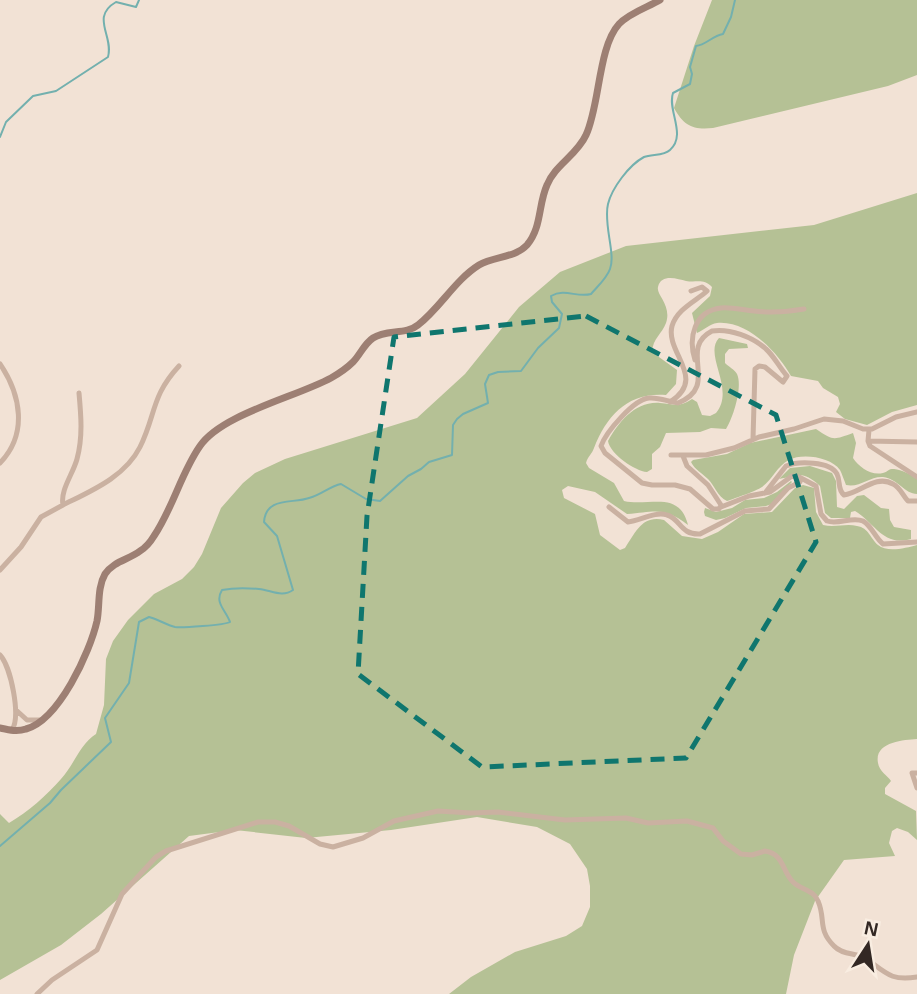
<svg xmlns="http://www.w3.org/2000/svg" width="917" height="994" viewBox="0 0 917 994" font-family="Arial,sans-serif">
<rect width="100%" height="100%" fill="#f2e2d5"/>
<path fill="#b5c195" d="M712 0H917V75L888 86 713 128C693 130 684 126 674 108L694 46Z
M917 193V405L892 412 867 425 845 419 836 412 840 404 838 397 823 388 818 381 791 376C778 353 748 320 717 323 710 324 704 330 697 333L692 313 710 296 712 287C703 278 697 283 686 281 678 279 661 273 658 287 656 295 672 305 666 323 662 334 653 338 652 352L677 370 676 384 666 395C628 392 607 415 594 448 592 454 588 456 586 463L589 468 614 483 624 501C649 507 679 489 688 525 663 506 655 512 627 514L595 492 568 486 562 490 564 498 595 514 600 535 620 550 625 548C636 532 642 515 664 520L682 536 702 539 718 532 744 514 772 512 795 488 803 485 814 488 816 512 823 525C835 528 846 523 857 526 869 528 870 538 878 545 887 553 906 548 917 545V739C903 740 874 742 878 763 879 771 888 776 891 781L885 788V794L916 811 917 840 908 832 897 828 892 831 889 843 895 856 844 860 815 901 794 955 786 994H449L471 977 515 952 566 936 582 926 590 907V886L587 869 570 844 537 827 477 817 391 830 306 838 235 830 189 836 101 914 61 945 0 980V814L9 823C28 812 47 795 61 779 74 765 80 744 96 734L104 705 106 659 113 641 128 620 154 594 182 579 194 567 202 554 221 508 243 483 255 473 285 459 417 418 465 374 519 307 560 272 626 246 814 225Z
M719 338 747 344 748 348 729 349 725 354V363C728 366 735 370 737 374 743 387 733 418 726 429L711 428 700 432 666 433 660 447 652 454V469L647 472C635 471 610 454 608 441 619 422 635 401 660 403 674 404 679 408 692 399L697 402 702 415 710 416 716 413C736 389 703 355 719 338Z
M816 429C834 441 833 440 853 433L856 443 853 458C859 467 871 476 883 473 890 471 887 469 894 469 902 470 910 474 917 478V494C905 494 898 479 883 477 870 476 860 488 846 485 844 480 842 474 840 470 831 457 802 453 789 460 777 466 773 479 762 487 756 491 736 498 727 501 717 496 715 486 708 479 702 473 695 470 691 462L693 460 727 454 750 443Z
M810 466 832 473 836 481 837 507 844 509 857 496 864 495 881 508 889 509 890 520 894 527 911 530V539C883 547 875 523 855 511L851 512 850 518H831L825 513 820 486C802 470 799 476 779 479L790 468Z
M791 481 792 482 772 504 766 506 746 508 725 518 716 520 705 516 704 512 705 508 716 512 732 508 745 500 764 498 777 492Z"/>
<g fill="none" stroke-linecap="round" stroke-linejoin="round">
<path stroke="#73b0ae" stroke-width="2" d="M0 137 6 122 33 96 56 91 108 57C114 36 90 17 116 2L136 7 139 0
M0 846 50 803 61 790 111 742 105 718 129 683 139 622 149 617C158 619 166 625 175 627 181 628 225 625 230 622 226 610 214 603 222 590 232 588 248 588 259 589 271 590 282 598 293 590L277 536 264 522C266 496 293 504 309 498 321 495 330 486 341 484L366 499 380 501 408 476 421 469 429 462 452 455 453 425 457 419 463 414 488 403 485 384 489 375 498 372 521 371 538 348 559 328 562 314 552 302 551 296C565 288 577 298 591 294 597 287 607 278 610 269 616 254 603 224 608 204 612 188 629 165 644 157 652 154 664 156 670 150 687 135 667 110 673 93L690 84 692 74 690 67 696 46C706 45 712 36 723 34L731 17 735 0"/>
<path stroke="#cab1a1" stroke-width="5" d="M695 360C688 338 694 311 721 308 731 307 743 310 754 311 771 313 787 312 804 309
M0 364C21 395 28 434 0 463
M670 402C708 378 665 353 672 326 677 309 696 301 707 291L702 287 691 291
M869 430 868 441 870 446 917 477
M868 441 917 442
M671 455H706L734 448 759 437 794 429 824 419 843 421 863 429H872L896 417 917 412
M683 456 687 466 708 485 721 505 719 509H713L690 489 675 485H652L642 483 605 453 601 446C606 432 634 399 649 398 659 397 669 402 678 403 721 386 677 349 712 331 729 328 753 337 766 349 774 356 779 367 787 376L783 382 765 367 759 366 755 369 753 439
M799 477 816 486 821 514 827 521C839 525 852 516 863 521 872 526 875 538 883 544L917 542
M765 493 786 466C798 461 830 461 837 474 841 482 837 489 844 495 860 493 876 474 893 484 900 487 903 496 908 501H917
M63 505C91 491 125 477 140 447 156 415 151 396 179 366
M609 507 628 522C640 521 655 511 667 515 681 519 680 535 700 534L745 511 769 509 788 488 800 482V478L792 476 770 492 749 496 721 507
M0 570 21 547 41 517 63 505C60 490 73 474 77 459 83 437 81 415 79 393
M0 655C11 667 21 716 12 730
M16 710 27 720H40
M917 773H912L917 788
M37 994 52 980 97 950 122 894 156 857 166 851 258 822H275L289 826 320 844 333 847 363 838 394 821 438 811 471 813 498 812 565 820 626 818 648 823 687 821 713 828 723 841 741 854 752 855 765 851C784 854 782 871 793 882 801 890 814 890 818 901 826 919 817 929 834 946 843 956 858 952 868 960 887 974 892 981 917 977"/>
<path stroke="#9d7f73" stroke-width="7" d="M0 728C9 730 17 732 26 729 59 720 90 652 97 621 100 606 97 588 105 574 114 561 128 560 140 551 145 548 151 541 154 536 173 508 181 473 200 446 222 414 296 397 331 378 338 374 347 368 353 362 360 355 364 344 373 338 386 329 406 335 418 325 440 308 455 280 479 265 494 256 515 258 527 245 542 227 538 205 547 185 555 165 577 155 586 135 600 105 598 47 619 24 629 13 648 7 660 0"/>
</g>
<path fill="none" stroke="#0f766e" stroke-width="5" stroke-dasharray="14 9" stroke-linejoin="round" d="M586 316 776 415 816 542 686 758 482 767 358 674 367 516 394 337Z"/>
<g transform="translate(868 945) rotate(12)" stroke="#f9ede1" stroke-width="5" paint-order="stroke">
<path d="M0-5L12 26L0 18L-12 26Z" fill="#332824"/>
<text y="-10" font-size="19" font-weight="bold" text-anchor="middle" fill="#332824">N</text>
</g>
</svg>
